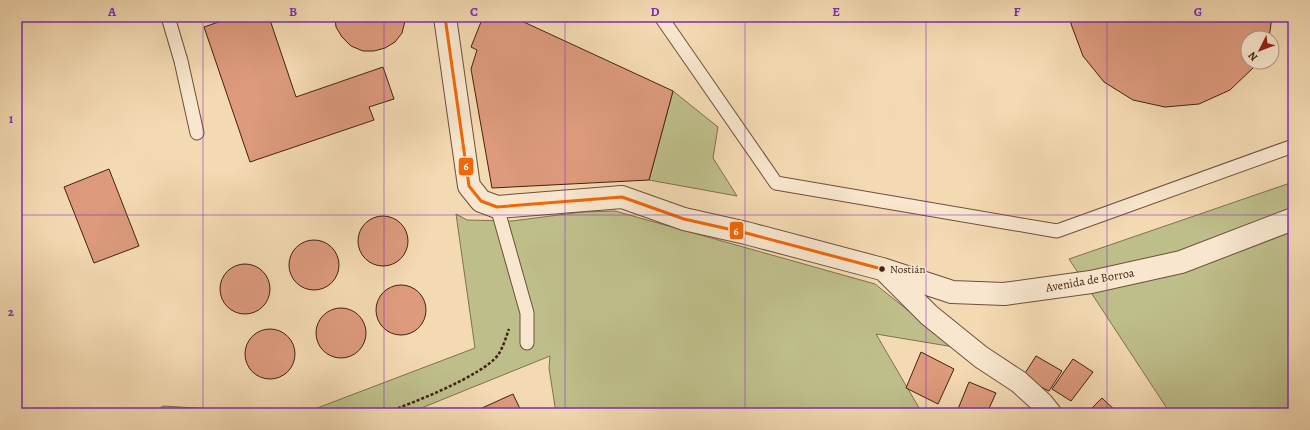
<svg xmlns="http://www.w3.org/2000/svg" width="1310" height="430" viewBox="0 0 1310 430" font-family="Alegreya,serif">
<rect width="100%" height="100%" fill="#f4dab3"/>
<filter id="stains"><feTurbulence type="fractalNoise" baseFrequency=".005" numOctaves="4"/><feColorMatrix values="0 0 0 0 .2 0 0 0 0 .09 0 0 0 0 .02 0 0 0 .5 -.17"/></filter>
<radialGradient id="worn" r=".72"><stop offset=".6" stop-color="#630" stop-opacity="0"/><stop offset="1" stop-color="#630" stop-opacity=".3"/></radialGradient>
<path fill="#bebe8a" stroke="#80704e" d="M673 91 718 127 713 158 737 196 649 180Z
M1293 182V413H1170L1069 259Z
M615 211 875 284 954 347 876 334 922 413H556L549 368 550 356 409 413H304L475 348 456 214 467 220 512 221 582 212Z
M163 406 280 413H152Z"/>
<path fill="#dd9a7d" stroke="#412212" d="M233 17H269L296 97 383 67 394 99 369 107 374 120 250 162 204 27Z
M335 17H406L402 33 395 42 385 48 374 51H363L351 46 342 37 336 27Z
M483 17H513L673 91 649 180 492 188 471 69 477 50 471 47Z
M1071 17H1272L1269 38H1248V62H1257L1254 67 1230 90 1199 104 1165 107 1133 100 1104 82 1083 56 1071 24Z
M109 169 139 246 94 263 64 187Z
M358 241a25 25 0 1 1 50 0a25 25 0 1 1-50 0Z
M289 265a25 25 0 1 1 50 0a25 25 0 1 1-50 0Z
M220 289a25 25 0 1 1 50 0a25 25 0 1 1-50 0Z
M376 310a25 25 0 1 1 50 0a25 25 0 1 1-50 0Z
M316 333a25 25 0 1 1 50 0a25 25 0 1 1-50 0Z
M245 354a25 25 0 1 1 50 0a25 25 0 1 1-50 0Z
M921 352 954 369 938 404 906 388Z
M1036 356 1062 371 1049 391 1022 378Z
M1073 359 1093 372 1071 401 1052 389Z
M969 382 996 393 987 413H969L958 409Z
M513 394 522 413H471Z
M1102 398 1118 413H1087Z"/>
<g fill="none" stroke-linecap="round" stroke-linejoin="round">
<g stroke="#6e503a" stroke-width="15">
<path id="lane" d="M168 17 181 61 197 133
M661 17 776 183 1057 231 1293 146
M497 207 527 313V343"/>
</g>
<g stroke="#6e503a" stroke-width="24">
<path id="street" d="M445 17 469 186 481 201 497 207 622 197 684 219 746 233 882 269 952 292 1004 294 1091 282 1181 262 1293 219
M886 272 929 315 981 357 1019 382 1042 403 1050 413"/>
</g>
<path stroke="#412212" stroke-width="2.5" stroke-dasharray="3 2" stroke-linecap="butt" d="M384 413C411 404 482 376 498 355 503 348 506 337 509 329"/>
<use href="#lane" stroke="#f8e7ce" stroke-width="13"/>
<use href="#street" stroke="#f8e7ce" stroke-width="22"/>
<g stroke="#f8e7ce" stroke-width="6">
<path id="bus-1" d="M445 17 469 186 481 201 497 207 622 197 684 219 746 233 882 269"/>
</g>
<use href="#bus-1" stroke="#f06709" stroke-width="3"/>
</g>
<path fill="none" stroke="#7b2cbf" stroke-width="1" stroke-opacity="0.55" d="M203 17V413M384 17V413M565 17V413M745 17V413M926 17V413M1107 17V413M17 215H1293"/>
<circle fill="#412212" stroke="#f8e7ce" stroke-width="1.5" cx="882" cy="269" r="3.5"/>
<g text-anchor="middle" stroke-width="3" stroke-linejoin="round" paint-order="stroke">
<g font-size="11" fill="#412212" stroke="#f8e7ce" text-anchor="start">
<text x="890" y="273">Nostián</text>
</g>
<g font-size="12" fill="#412212" stroke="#f8e7ce">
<text transform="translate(1090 280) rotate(-10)" y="4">Avenida de Borroa</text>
</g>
</g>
<g stroke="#f8e7ce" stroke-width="1.5">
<rect x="458" y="157" width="16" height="19" rx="4" fill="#f06709"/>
<rect x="729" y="221" width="15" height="19" rx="4" fill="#f06709"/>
</g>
<g font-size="11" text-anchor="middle" font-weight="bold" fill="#fff">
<text x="466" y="170">6</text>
<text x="736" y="235">6</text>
</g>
<rect width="1310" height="430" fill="none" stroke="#f4dab3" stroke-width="44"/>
<g transform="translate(1260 50) rotate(228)"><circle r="19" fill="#f8e7ce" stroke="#af9883"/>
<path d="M0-3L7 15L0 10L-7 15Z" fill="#8f2418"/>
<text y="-6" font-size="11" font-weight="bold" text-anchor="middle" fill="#412212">N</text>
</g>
<rect x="22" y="22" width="1266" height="386" fill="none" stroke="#7b2cbf" stroke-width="1.5"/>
<g font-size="13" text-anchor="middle" font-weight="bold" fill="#7b2cbf">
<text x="112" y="16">A</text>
<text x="293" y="16">B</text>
<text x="474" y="16">C</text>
<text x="655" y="16">D</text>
<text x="836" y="16">E</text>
<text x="1017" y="16">F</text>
<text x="1198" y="16">G</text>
<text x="11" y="123">1</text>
<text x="11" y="316">2</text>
</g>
<rect width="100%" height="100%" filter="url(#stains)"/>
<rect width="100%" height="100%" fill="url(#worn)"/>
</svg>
